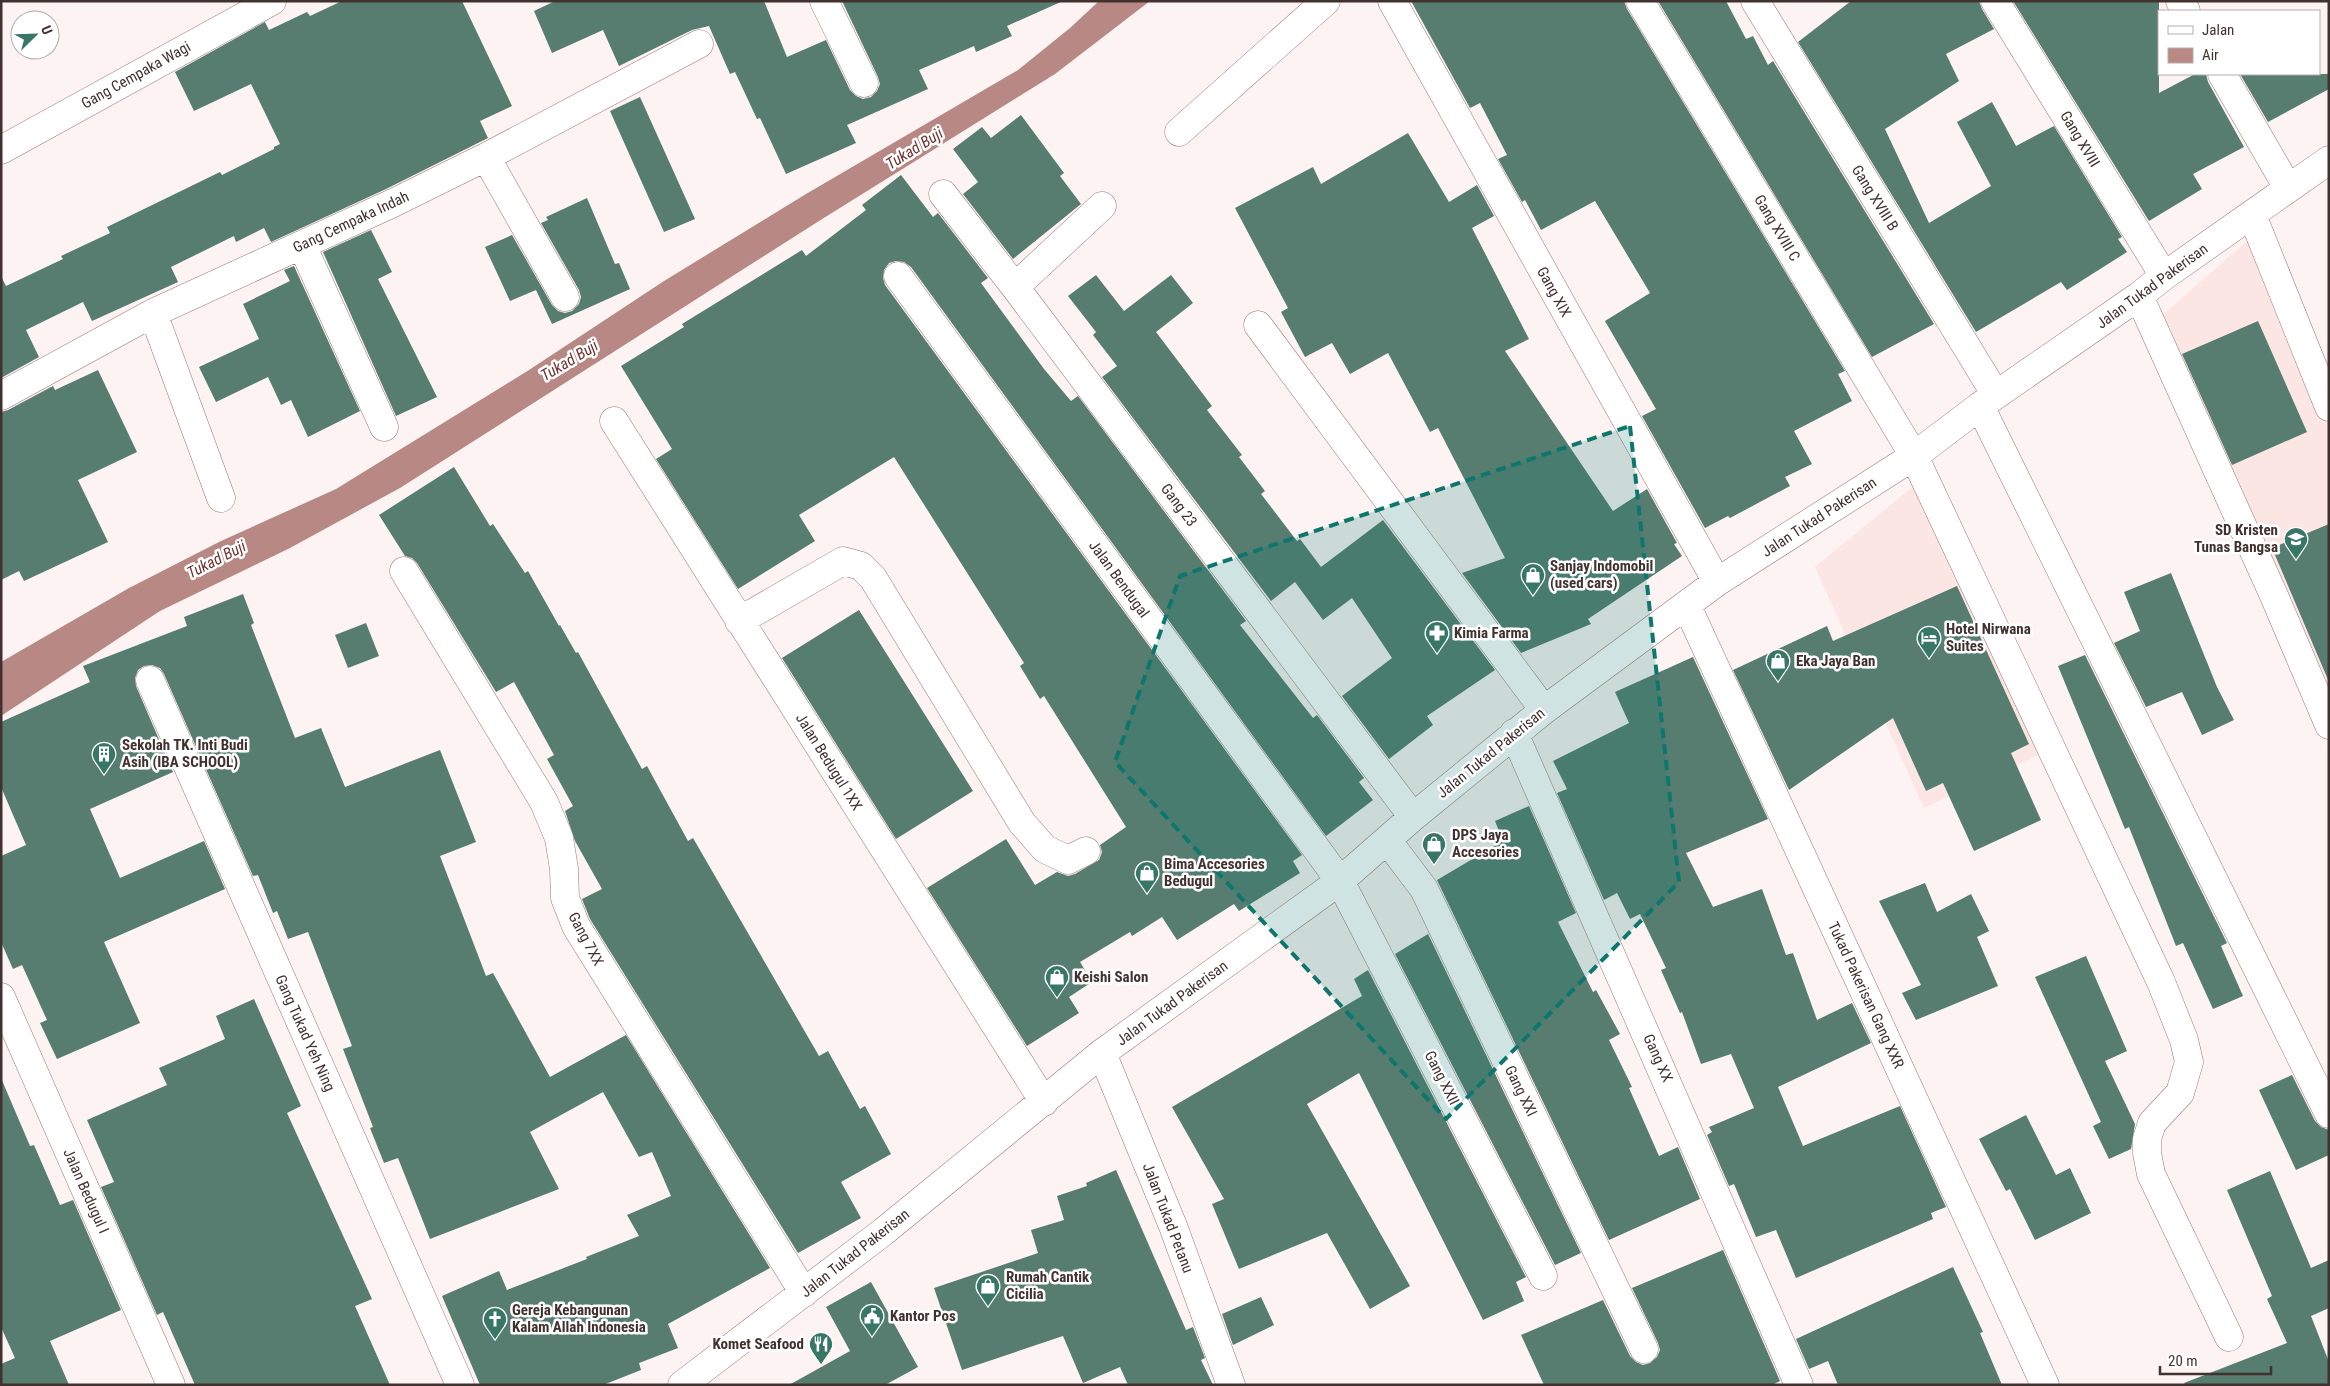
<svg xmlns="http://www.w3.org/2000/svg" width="2330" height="1386" viewBox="0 0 2330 1386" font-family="'Roboto Condensed',sans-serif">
<rect width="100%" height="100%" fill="#fcf3f2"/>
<path fill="#fbe6e4" d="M2253 236 2329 411V708L2159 318Z
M1917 483 2045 752 1924 808 1815 567Z"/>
<path fill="#b88884" d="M1099 1H1150L1055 74 819 221 400 488 290 548 160 611 1 716V662L129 588 221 541 336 489 529 370 664 281 806 194 1018 70 1070 28Z"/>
<path fill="#567d70" d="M342 1H462L512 106 480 121 488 138 386 189 271 242 264 228 236 242 234 236 171 267 178 282 92 321 83 302 26 330 39 357 1 378V276L6 286 63 259 61 256 110 233 107 227 220 172 222 175 274 149V147L280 144 251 84 194 111 175 72 265 22 269 30 307 12 310 16Z
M555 1H764L787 57 826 40 850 90 856 96 863 99 871 97 877 91 880 84 878 77 842 1H1063L1007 26 1012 36 976 52 974 46 919 70 928 89 847 125 856 143 786 174 760 118 757 119 735 72 730 74 709 26 692 30 619 66 603 30 552 53 534 11Z
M1411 1H1624L1627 9 1845 371 1838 374 1852 401 1794 431 1812 464 1785 477 1790 486 1730 518 1728 516 1705 528 1642 416 1656 409 1605 321 1650 293 1595 201 1541 230 1525 200 1522 202 1498 159 1507 155 1480 103 1470 108Z
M1658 1H1726L1746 39 1753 36 1768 65 1773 61 1934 324 1872 357Z
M1851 1H1979L1982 9 1994 29 1946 54 1959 81 1885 129 1929 223 1991 186 1957 122 1992 102 2016 146 2054 126 2122 237 2118 239 2127 252 2067 290 2061 282 1976 332 1798 42Z
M2013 1H2159V93L2195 74H2206L2208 82 2244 147 2193 174 2202 189 2149 221Z
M2240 74H2329V89L2268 122Z
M640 97 695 219 664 232 610 111Z
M1021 115 1064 173 1060 176 1081 204 1013 259 963 194 978 182 953 149 982 127 991 138Z
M1408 133 1449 202 1477 185 1494 216 1472 228 1529 339 1505 351 1613 511 1647 489 1677 543 1674 544 1682 556 1588 619 1591 624 1521 653 1462 573 1505 558 1438 428 1430 432 1388 353 1350 374 1332 343 1305 357 1281 312 1288 308 1235 208 1313 167 1321 184Z
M901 175 933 217 938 213 988 278 981 283 1044 369 1071 401 1078 396 1246 621 1240 625 1313 718 1317 715 1364 778 1359 782 1373 800 1326 836 911 267 904 262 896 261 889 263 884 270 883 278 885 285 1302 855 1293 861 1300 873 1239 911 1234 904 1177 940 1162 917 1132 936 1130 932 1080 962 1092 982 1069 997 1079 1013 1027 1046 927 888 1006 839 1035 885 1057 872 1068 876 1075 874 1099 860 1102 852 1100 845 1126 827 1044 696 1040 699 1020 666 1024 663 894 457 799 515 815 541 738 589 656 459 672 449 621 366 684 327 682 324 802 250 806 256 866 210 862 205Z
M587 198 615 264 619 263 630 289 552 324 536 290 510 301 485 247 512 235 552 305 558 311 565 313 572 311 579 304 581 297 579 290 541 223 548 220 546 217Z
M371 230 392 272 378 279 437 397 396 416 323 252Z
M294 266 360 411 308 437 291 400 281 405 268 377 216 402 199 367 259 339 243 304 290 281 284 270Z
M1096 275 1124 311 1171 275 1193 303 1156 332 1212 406 1207 410 1242 455 1239 457 1265 491 1261 494 1297 541 1300 539 1321 567 1383 520 1495 670 1427 716 1433 725 1389 759 1342 696 1392 658 1352 598 1323 620 1295 582 1271 601 1102 377 1117 366 1093 335 1096 332 1068 296Z
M2258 321 2307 432 2232 465 2182 354Z
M98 370 137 452 78 480 108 542 24 581 19 571 1 580V412L8 410 53 386 55 390Z
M454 467 490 526 493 524 525 573 528 571 559 626 560 625 576 653 578 652 642 769 647 766 688 841 693 838 819 1056 828 1051 860 1109 865 1106 891 1154 841 1182 861 1218 798 1253 590 919 582 899 602 889 575 841 565 811 573 806 547 759 554 755 514 682 496 692 417 563 412 558 405 556 379 515Z
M2329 524V682L2272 548Z
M2171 573 2217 687 2234 720 2202 735 2182 692 2146 707 2114 643 2140 631 2124 592Z
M1957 586 2029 744 2011 753 2041 820 1974 851 1943 783 1926 791 1893 718 1789 790 1733 670 1827 626 1833 641Z
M243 594 254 623 251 625 295 738 321 728 345 787 440 750 476 842 440 856 486 976 493 973 550 1077 626 1035 770 1268 668 1324 678 1348 639 1363 641 1370 603 1385H480L442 1296 499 1271 507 1290 587 1259 586 1257 639 1236 627 1215 671 1196 652 1152 639 1157 603 1092 530 1132 559 1189 430 1239 398 1158 384 1163 370 1128 373 1127 343 1049 352 1046 308 932 288 939 277 911 273 913 258 875 253 876 164 674 160 668 152 665 144 666 138 670 135 678 136 686 173 772 90 809 120 878 204 841 225 889 104 942 140 1023 57 1059 40 1023 47 1020 22 965 13 969 1 942V856L26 845 1 787V722L90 682 83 666 187 626 184 617Z
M859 610 973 791 896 839 782 658Z
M366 623 379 656 348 668 335 635Z
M2085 655 2227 943 2221 946 2243 996 2213 1009 2183 943 2176 946 2129 827 2125 829 2058 666Z
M1693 657 1768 819 1686 853 1713 907 1762 889 1786 955 1793 953 1817 1020 1852 1003 1871 1043 1778 1087 1803 1146 1900 1106 1946 1207 1931 1213 1933 1219 1796 1278 1776 1230 1756 1237 1734 1184 1729 1186 1707 1135 1712 1132 1709 1127 1754 1108 1731 1054 1701 1064 1682 1012 1680 1013 1661 970 1666 968 1640 914 1630 919 1617 893 1604 900 1557 793 1567 789 1553 761 1629 723 1615 692Z
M1529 806 1576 913 1558 922 1593 992 1596 990 1620 1034 1609 1040 1632 1087 1629 1088 1659 1156 1678 1147 1700 1199 1609 1240 1437 880 1503 841 1495 821Z
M1925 883 1937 912 1971 894 1989 931 1977 937 1998 986 1916 1020 1902 993 1921 985 1879 901Z
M1428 934 1581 1253 1555 1265 1395 954Z
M2086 956 2127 1051 2105 1061 2135 1124 2131 1149 2109 1159 2093 1126 2101 1122 2035 977Z
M1368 970 1526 1277 1516 1282 1524 1301 1483 1320 1359 1073 1307 1104 1410 1286 1370 1309 1327 1233 1239 1269 1212 1204 1224 1199 1172 1107 1362 996 1354 979Z
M254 999 301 1106 287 1113 372 1299 355 1306 390 1385H195L163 1312 157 1315 101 1187 114 1182 87 1120 167 1085 159 1068 225 1039 216 1016Z
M2292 1075 2315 1121 2321 1127 2329 1130V1155L2296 1170 2259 1090Z
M1 1078 30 1146 34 1145 60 1205 73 1200 121 1310 50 1341 69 1385H1V1364L15 1358 1 1327Z
M2026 1115 2056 1175 2070 1168 2091 1213 2035 1240 2010 1189 2006 1191 1979 1139Z
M1116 1170 1186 1330 1193 1327 1205 1358 1201 1360 1213 1385H1128L1120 1367 1083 1383 1063 1336 962 1370 934 1288 1038 1253 1031 1230 1064 1220 1057 1196 1087 1186 1086 1183Z
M2270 1171 2311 1268 2329 1260V1308L2311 1316 2329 1362V1385H2185L2184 1383 2287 1343 2267 1299 2272 1296 2227 1190Z
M1723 1250 1780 1381 1772 1385H1544L1521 1335 1603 1300 1630 1356 1636 1362 1643 1365 1650 1363 1657 1357 1660 1350 1658 1343 1632 1288Z
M1953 1267 1983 1332 1980 1333 2002 1385H1838L1828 1361 1809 1369 1796 1339Z
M871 1282 918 1367 885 1385H789L850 1351 826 1307Z
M1261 1297 1274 1325 1233 1345 1222 1314Z"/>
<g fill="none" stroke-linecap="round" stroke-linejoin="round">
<g stroke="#9d7773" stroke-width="29">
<path id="minor" d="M824 1 864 83
M1392 1 1717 582
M1640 1 1914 456 2161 982 2184 1040 2189 1062 2180 1093 2152 1123 2147 1139V1153L2151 1174 2229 1337
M1755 1 1996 395
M1995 1 2164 276
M2180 1 2186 11
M2222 74 2288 188
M1179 132 1326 1
M1 150 272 1
M486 157 565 297
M943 194 1015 287 1413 817
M2252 215 2329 407
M302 245 384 427
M898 276 1340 881 1543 1276
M1015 287 1102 206
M2139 296 2275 598 2329 725
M153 313 221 498
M1258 325 1544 710
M1 396 153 313 393 203 486 157 699 44
M1980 406 2329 1114
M614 421 1044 1102
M404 571 544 802 559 838 564 869 565 898 576 926 804 1293
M1687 606 2045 1385
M739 621 843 561 861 566 873 578 1022 823 1045 849 1068 860 1086 851
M150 680 460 1385
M1514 733 1799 1385
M1387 840 1424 889 1644 1349
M1 997 171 1385
M1102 1053 1173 1226 1231 1385
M682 1385 883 1232 1102 1053 1340 881 1413 817 1544 710 1717 582 1914 456 1980 406 2139 296 2164 276 2329 160"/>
</g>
<use href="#minor" stroke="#fff" stroke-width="28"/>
</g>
<path fill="#0f766e" fill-opacity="0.2" stroke="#0f766e" stroke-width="4" stroke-dasharray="10 6" stroke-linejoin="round" d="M1630 426 1679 882 1446 1119 1115 762 1180 576Z"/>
<defs>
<g id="school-pin" transform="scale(1.25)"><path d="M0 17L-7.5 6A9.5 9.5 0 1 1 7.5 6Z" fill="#387765" stroke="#fff"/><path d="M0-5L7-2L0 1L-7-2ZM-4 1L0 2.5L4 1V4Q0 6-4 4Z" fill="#fff"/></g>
<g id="shop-pin" transform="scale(1.25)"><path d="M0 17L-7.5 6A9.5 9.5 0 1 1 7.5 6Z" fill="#387765" stroke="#fff"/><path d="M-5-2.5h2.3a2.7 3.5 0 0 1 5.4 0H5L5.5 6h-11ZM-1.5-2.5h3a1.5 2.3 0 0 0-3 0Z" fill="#fff"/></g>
<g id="pharmacy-pin" transform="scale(1.25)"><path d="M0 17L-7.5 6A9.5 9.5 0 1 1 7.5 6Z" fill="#387765" stroke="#fff"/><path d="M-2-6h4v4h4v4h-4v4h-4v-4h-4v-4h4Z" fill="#fff"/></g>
<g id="hotel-pin" transform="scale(1.25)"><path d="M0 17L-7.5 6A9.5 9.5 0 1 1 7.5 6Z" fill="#387765" stroke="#fff"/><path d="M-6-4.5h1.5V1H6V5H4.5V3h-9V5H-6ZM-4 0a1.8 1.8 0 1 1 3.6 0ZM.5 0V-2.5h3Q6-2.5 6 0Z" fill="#fff"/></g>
<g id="building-pin" transform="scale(1.25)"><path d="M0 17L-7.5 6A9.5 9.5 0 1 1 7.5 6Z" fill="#387765" stroke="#fff"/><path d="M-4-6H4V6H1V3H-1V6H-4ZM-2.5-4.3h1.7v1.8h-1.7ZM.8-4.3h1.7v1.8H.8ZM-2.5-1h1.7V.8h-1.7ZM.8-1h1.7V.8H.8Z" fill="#fff"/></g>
<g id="civic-pin" transform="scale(1.25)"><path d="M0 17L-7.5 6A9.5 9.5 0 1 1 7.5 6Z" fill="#387765" stroke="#fff"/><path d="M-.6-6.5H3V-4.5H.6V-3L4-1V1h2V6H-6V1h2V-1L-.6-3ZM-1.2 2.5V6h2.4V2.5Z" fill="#fff"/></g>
<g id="church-pin" transform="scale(1.25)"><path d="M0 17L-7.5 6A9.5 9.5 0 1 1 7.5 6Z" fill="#387765" stroke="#fff"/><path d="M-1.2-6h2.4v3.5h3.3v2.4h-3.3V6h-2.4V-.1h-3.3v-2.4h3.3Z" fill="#fff"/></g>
<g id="restaurant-pin" transform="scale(1.25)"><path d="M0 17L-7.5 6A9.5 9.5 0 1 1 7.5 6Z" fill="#387765" stroke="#fff"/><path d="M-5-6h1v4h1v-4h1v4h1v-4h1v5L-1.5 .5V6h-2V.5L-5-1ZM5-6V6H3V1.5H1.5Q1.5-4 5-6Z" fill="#fff"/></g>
</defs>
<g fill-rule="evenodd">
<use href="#school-pin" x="2296" y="539"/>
<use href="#shop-pin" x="1533" y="575"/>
<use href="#pharmacy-pin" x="1437" y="633"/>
<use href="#hotel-pin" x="1929" y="638"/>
<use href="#shop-pin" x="1778" y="661"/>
<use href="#building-pin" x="104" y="754"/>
<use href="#shop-pin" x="1434" y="844"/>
<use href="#shop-pin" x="1147" y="873"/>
<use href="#shop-pin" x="1057" y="977"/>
<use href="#shop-pin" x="988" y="1286"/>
<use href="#civic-pin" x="872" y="1316"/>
<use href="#church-pin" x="495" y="1319"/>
<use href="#restaurant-pin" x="821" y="1344"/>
</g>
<g text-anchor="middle" stroke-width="5" stroke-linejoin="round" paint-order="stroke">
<g font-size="15" fill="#41312f" stroke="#fff">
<text transform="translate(136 75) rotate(-29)" y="5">Gang Cempaka Wagi</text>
<text transform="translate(2080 139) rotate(59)" y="5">Gang XVIII</text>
<text transform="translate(1875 198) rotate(58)" y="5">Gang XVIII B</text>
<text transform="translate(351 222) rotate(-25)" y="5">Gang Cempaka Indah</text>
<text transform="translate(1777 228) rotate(59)" y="5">Gang XVIII C</text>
<text transform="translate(2152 286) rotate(-36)" y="5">Jalan Tukad Pakerisan</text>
<text transform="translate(1554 292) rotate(61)" y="5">Gang XIX</text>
<text transform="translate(1179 505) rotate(53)" y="5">Gang 23</text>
<text transform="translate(1819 517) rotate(-33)" y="5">Jalan Tukad Pakerisan</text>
<text transform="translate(1119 579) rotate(54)" y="5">Jalan Bendugal</text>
<text transform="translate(1491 753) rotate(-39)" y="5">Jalan Tukad Pakerisan</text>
<text transform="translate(829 762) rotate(58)" y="5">Jalan Bedugul 1XX</text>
<text transform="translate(586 939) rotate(62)" y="5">Gang 7XX</text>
<text transform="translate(1866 995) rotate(65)" y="5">Tukad Pakerisan Gang XXR</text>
<text transform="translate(1172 1003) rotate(-36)" y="5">Jalan Tukad Pakerisan</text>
<text transform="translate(305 1033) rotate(66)" y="5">Gang Tukad Yeh Ning</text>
<text transform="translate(1658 1058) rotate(66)" y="5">Gang XX</text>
<text transform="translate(1442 1078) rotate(63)" y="5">Gang XXII</text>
<text transform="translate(1521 1091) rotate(64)" y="5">Gang XXI</text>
<text transform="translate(86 1191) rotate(66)" y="5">Jalan Bedugul I</text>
<text transform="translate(1168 1218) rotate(69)" y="5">Jalan Tukad Petanu</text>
<text transform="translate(855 1253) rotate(-38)" y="5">Jalan Tukad Pakerisan</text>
</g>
<g font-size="15" font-weight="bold" fill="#41312f" stroke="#fff" text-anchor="start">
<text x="2278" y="535" text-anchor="end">SD Kristen<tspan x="2278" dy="17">Tunas Bangsa</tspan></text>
<text x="1550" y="571">Sanjay Indomobil<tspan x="1550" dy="17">(used cars)</tspan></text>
<text x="1946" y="634">Hotel Nirwana<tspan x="1946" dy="17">Suites</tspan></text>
<text x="1454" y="638">Kimia Farma</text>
<text x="1796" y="666">Eka Jaya Ban</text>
<text x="122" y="750">Sekolah TK. Inti Budi<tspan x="122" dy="17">Asih (IBA SCHOOL)</tspan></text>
<text x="1452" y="840">DPS Jaya<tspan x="1452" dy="17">Accesories</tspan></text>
<text x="1164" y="869">Bima Accesories<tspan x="1164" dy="17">Bedugul</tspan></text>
<text x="1074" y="982">Keishi Salon</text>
<text x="1006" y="1282">Rumah Cantik<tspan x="1006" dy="17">Cicilia</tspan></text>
<text x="512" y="1315">Gereja Kebangunan<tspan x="512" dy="17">Kalam Allah Indonesia</tspan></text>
<text x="890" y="1321">Kantor Pos</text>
<text x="804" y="1349" text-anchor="end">Komet Seafood</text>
</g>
<g font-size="16" font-style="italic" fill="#70322f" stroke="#fff">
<text transform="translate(914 148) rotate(-32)" y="6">Tukad Buji</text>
<text transform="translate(569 360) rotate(-31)" y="6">Tukad Buji</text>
<text transform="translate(216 559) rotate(-27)" y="6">Tukad Buji</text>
</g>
</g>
<rect width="2330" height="1386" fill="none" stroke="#41312f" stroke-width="5"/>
<rect x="2158" y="10" width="162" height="65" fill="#ffffff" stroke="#b3adac"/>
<rect x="2168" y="26" width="25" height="8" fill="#ffffff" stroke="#b3adac"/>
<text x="2202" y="35" font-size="15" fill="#41312f">Jalan</text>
<rect x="2168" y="48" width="25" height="15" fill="#b88884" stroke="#b3adac"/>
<text x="2202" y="60" font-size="15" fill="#41312f">Air</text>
<g transform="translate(35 35) rotate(67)"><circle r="24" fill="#ffffff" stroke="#b3adac"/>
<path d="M0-4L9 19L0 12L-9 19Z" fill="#387765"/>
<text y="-8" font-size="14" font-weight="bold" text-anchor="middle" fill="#41312f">U</text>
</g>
<path d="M2160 1366v8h111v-8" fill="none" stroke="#41312f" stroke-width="2.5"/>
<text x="2168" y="1366" font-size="15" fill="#41312f" stroke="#ffffff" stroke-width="4" paint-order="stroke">20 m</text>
</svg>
